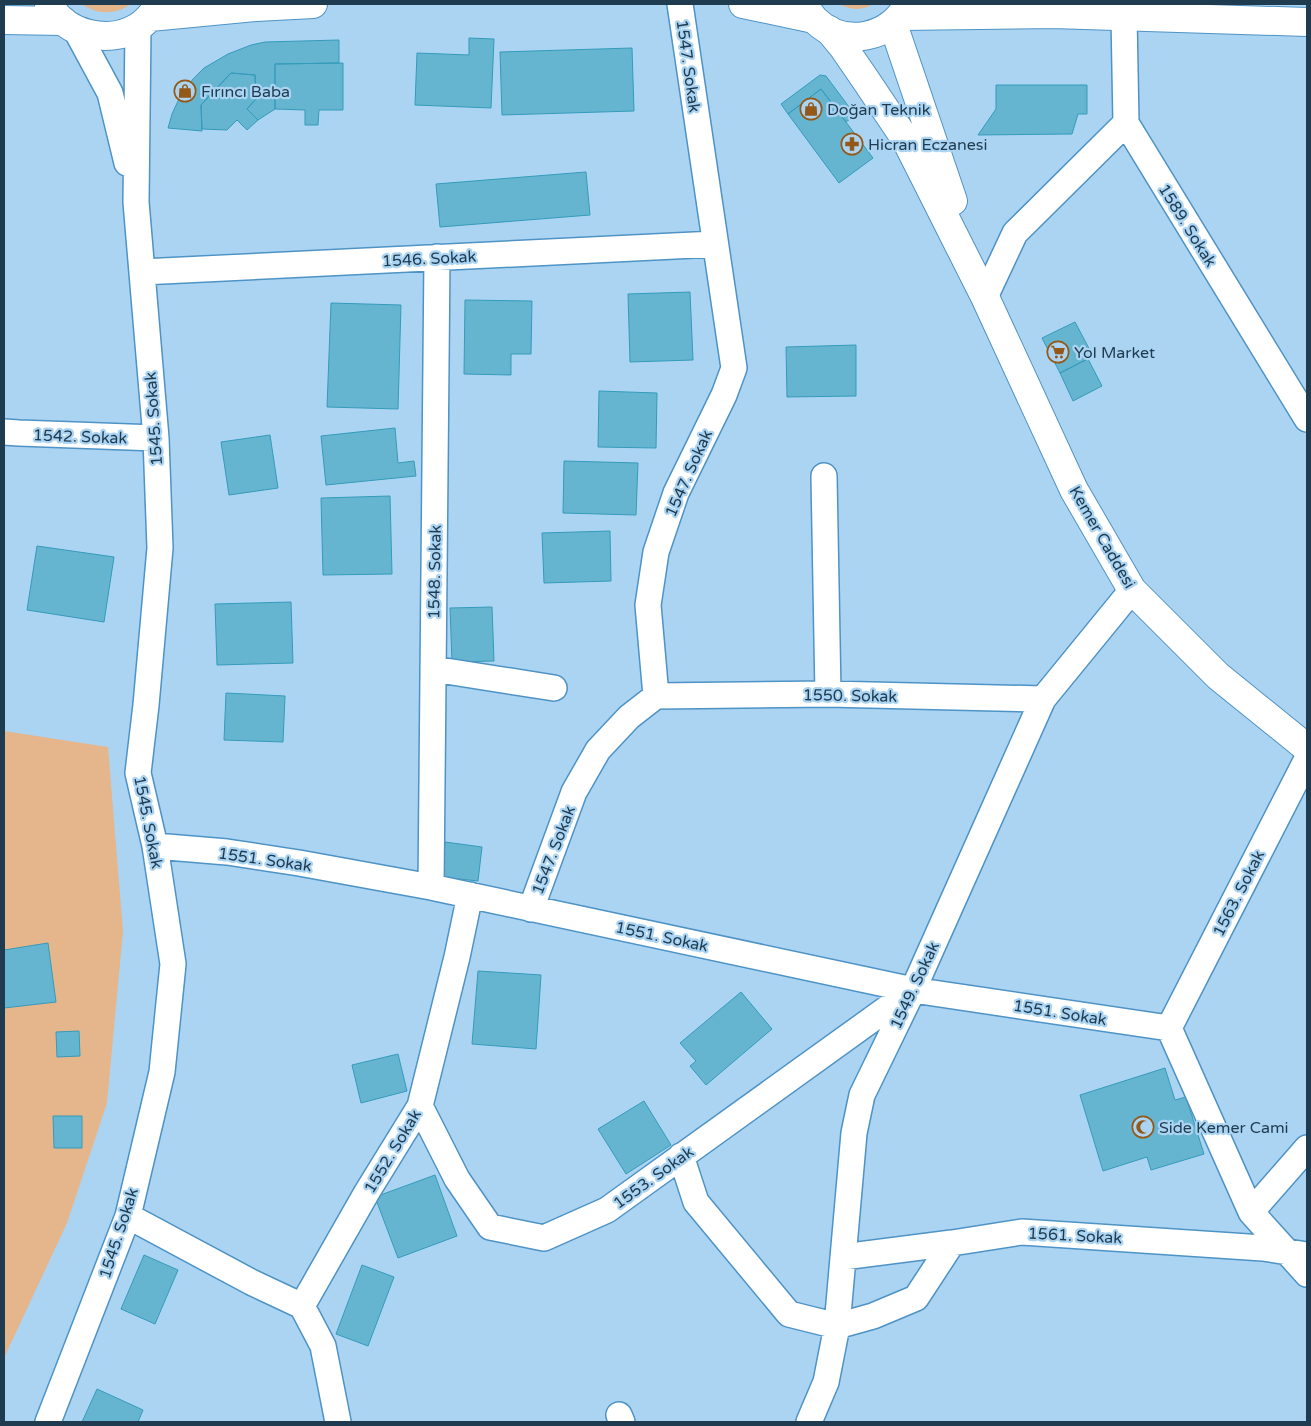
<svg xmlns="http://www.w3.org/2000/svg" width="1311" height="1426" viewBox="0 0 1311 1426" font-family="'Varela Round',sans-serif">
<rect width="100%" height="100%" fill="#abd4f3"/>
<path fill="#e5b58c" d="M82 4H131C116 15 97 15 82 4Z
M839 4H873C862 11 850 10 839 4Z
M4 731 108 747 123 931 107 1103 67 1223 4 1358Z"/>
<path fill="#66b5d0" stroke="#349bba" d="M469 38 494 39 491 108 415 105 417 53 469 55Z
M339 40V63L275 64V109L258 120 247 109 256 99 255 75 231 73 201 105 202 131 168 128 172 114 178 101 193 79 204 68 228 54 251 45 265 42Z
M632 48 634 111 502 115 500 52Z
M343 63V110H319L318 125H305V110L275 109V64Z
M231 73 255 75 256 99 247 109 258 120 247 130 237 120 227 130 202 129 201 105Z
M820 75 826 76 855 115 846 122 821 89 788 114 781 104Z
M996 85H1087V114H1078L1072 134 978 135 996 109Z
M821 89 873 158 839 183 788 114Z
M586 172 590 215 440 227 436 184Z
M690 292 693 360 630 362 628 294Z
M465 300 532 301 531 354H511V375L464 374Z
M331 303 401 305 398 409 327 407Z
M1075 322 1093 356 1060 373 1042 338Z
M856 345V396L787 397 786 347Z
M1088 359 1102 386 1073 401 1060 373Z
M599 391 657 393 656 448 598 447Z
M395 428 398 463 414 461 416 476 326 485 321 436Z
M270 435 278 488 229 495 221 442Z
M564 461 638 463 636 515 563 513Z
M390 496 392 574 323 575 321 498Z
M610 531 611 581 544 583 542 533Z
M37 546 114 557 104 622 27 610Z
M291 602 293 663 217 665 215 604Z
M492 607 494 661 452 662 450 608Z
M226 693 285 696 283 742 224 740Z
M445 842 482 847 478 881 441 877Z
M48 943 56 1002 4 1008V950Z
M478 971 541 975 536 1049 472 1044Z
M741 992 772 1029 706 1085 690 1066 696 1061 680 1043Z
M79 1031 80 1056 57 1057 56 1032Z
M398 1054 407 1091 361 1103 352 1065Z
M1165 1068 1175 1100 1186 1097 1204 1154 1151 1170 1147 1157 1103 1171 1080 1095Z
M644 1101 671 1145 626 1174 598 1129Z
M53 1116H82V1148H54Z
M435 1175 457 1236 398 1258 375 1197Z
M144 1255 178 1270 155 1324 121 1309Z
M362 1265 394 1277 368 1346 336 1334Z
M97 1389 143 1410 138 1422H82Z"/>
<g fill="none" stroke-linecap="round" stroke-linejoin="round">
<g stroke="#4e93c5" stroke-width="28">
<path id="minor" d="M1124 16 1126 123 1307 419
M76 30 110 93 127 163
M142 272 715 244
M985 297 1015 233 1126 123
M4 432 19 433 156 438
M824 476 828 694
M433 669 554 688
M656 696 828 694 1043 699
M155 846 227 852 299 863 431 887 913 990 1169 1028
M431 887 437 257
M531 909 574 792 598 750 629 717 656 696 648 605 656 552 676 493 724 395 734 368 680 4
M1169 1028 1307 759
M1169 1028 1251 1212 1307 1274
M420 1106 457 1179 490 1227 544 1238 607 1210 910 992
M681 1156 696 1202 789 1314 837 1326 873 1316 916 1298 952 1243
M1251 1212 1307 1148
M128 1216 251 1282 302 1306 367 1192 420 1106 457 957 470 895
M843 1257 952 1243 1022 1232 1263 1248 1307 1255
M302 1306 323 1346 338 1422
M619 1415 622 1422
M48 1422 128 1216 162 1072 173 964 155 846 138 773 146 705 160 548 156 438 136 202 138 27
M809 1422 826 1382 837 1326 854 1133 862 1095 913 990 1043 699 1132 590"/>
</g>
<g stroke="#4e93c5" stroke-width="30">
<path id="tertiary" d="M893 24 953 201
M829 30 843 47 865 79 906 140 985 297 1074 490 1132 590 1218 676 1307 748"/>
</g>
<g stroke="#4e93c5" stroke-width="30">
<path id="secondary" d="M49 4C65 35 109 45 138 27 148 21 153 13 160 4
M743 4 814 19
M804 4C807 9 811 16 815 20 844 49 891 38 908 4
M901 16 1053 14 1307 22
M150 17 256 7 313 4
M4 20 63 21"/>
</g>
<use href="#minor" stroke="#fff" stroke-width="25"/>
<use href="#tertiary" stroke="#fff" stroke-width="28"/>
<use href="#secondary" stroke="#fff" stroke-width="28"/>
</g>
<defs>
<g id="shop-ring" transform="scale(1.125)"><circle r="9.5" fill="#abd4f3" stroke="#945919" stroke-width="1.5"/><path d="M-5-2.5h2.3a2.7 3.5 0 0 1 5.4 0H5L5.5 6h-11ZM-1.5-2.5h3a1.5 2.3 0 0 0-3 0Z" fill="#945919"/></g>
<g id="pharmacy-ring" transform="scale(1.125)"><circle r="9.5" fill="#abd4f3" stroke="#945919" stroke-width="1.5"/><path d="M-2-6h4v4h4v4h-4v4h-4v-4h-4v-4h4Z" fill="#945919"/></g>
<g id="supermarket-ring" transform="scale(1.125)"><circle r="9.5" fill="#abd4f3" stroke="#945919" stroke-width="1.5"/><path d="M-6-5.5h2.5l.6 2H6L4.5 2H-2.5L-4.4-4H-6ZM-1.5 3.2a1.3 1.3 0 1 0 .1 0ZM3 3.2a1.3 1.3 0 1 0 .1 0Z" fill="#945919"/></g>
<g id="mosque-ring" transform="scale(1.125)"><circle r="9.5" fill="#abd4f3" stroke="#945919" stroke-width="1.5"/><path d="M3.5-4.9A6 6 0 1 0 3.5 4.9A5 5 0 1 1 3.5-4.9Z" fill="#945919"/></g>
</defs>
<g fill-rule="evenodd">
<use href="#shop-ring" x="185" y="91"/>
<use href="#shop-ring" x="811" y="109"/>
<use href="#pharmacy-ring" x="852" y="144"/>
<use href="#supermarket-ring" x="1058" y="352"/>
<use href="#mosque-ring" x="1143" y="1127"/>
</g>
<g text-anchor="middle" stroke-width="4.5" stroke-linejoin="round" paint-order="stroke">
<g font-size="16" fill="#1e3b50" stroke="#abd4f3">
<text transform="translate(689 66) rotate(82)" y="6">1547. Sokak</text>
<text transform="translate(1188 225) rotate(58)" y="6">1589. Sokak</text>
<text transform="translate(429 258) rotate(-3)" y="6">1546. Sokak</text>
<text transform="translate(153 419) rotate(-94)" y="6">1545. Sokak</text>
<text transform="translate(80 436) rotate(2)" y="6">1542. Sokak</text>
<text transform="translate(688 473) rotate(-66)" y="6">1547. Sokak</text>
<text transform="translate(1103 537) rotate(60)" y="6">Kemer Caddesi</text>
<text transform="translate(434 572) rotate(-89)" y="6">1548. Sokak</text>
<text transform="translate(850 695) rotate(1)" y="6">1550. Sokak</text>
<text transform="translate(149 822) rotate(79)" y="6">1545. Sokak</text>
<text transform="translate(553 850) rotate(-69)" y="6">1547. Sokak</text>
<text transform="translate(265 859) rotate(8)" y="6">1551. Sokak</text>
<text transform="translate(1238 893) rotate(-63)" y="6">1563. Sokak</text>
<text transform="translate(662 936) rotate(12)" y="6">1551. Sokak</text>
<text transform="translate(914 985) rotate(-65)" y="6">1549. Sokak</text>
<text transform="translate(1060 1012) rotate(9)" y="6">1551. Sokak</text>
<text transform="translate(392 1151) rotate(-59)" y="6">1552. Sokak</text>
<text transform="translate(653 1177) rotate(-36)" y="6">1553. Sokak</text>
<text transform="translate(118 1233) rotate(-72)" y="6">1545. Sokak</text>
<text transform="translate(1075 1235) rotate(3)" y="6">1561. Sokak</text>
</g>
<g font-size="16" fill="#1e3b50" stroke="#abd4f3" text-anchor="start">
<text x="201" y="97">Fırıncı Baba</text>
<text x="827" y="115">Doğan Teknik</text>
<text x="868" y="150">Hicran Eczanesi</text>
<text x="1074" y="358">Yol Market</text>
<text x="1159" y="1133">Side Kemer Cami</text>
</g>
</g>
<rect width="1311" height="1426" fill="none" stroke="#1e3b50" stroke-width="10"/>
</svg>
